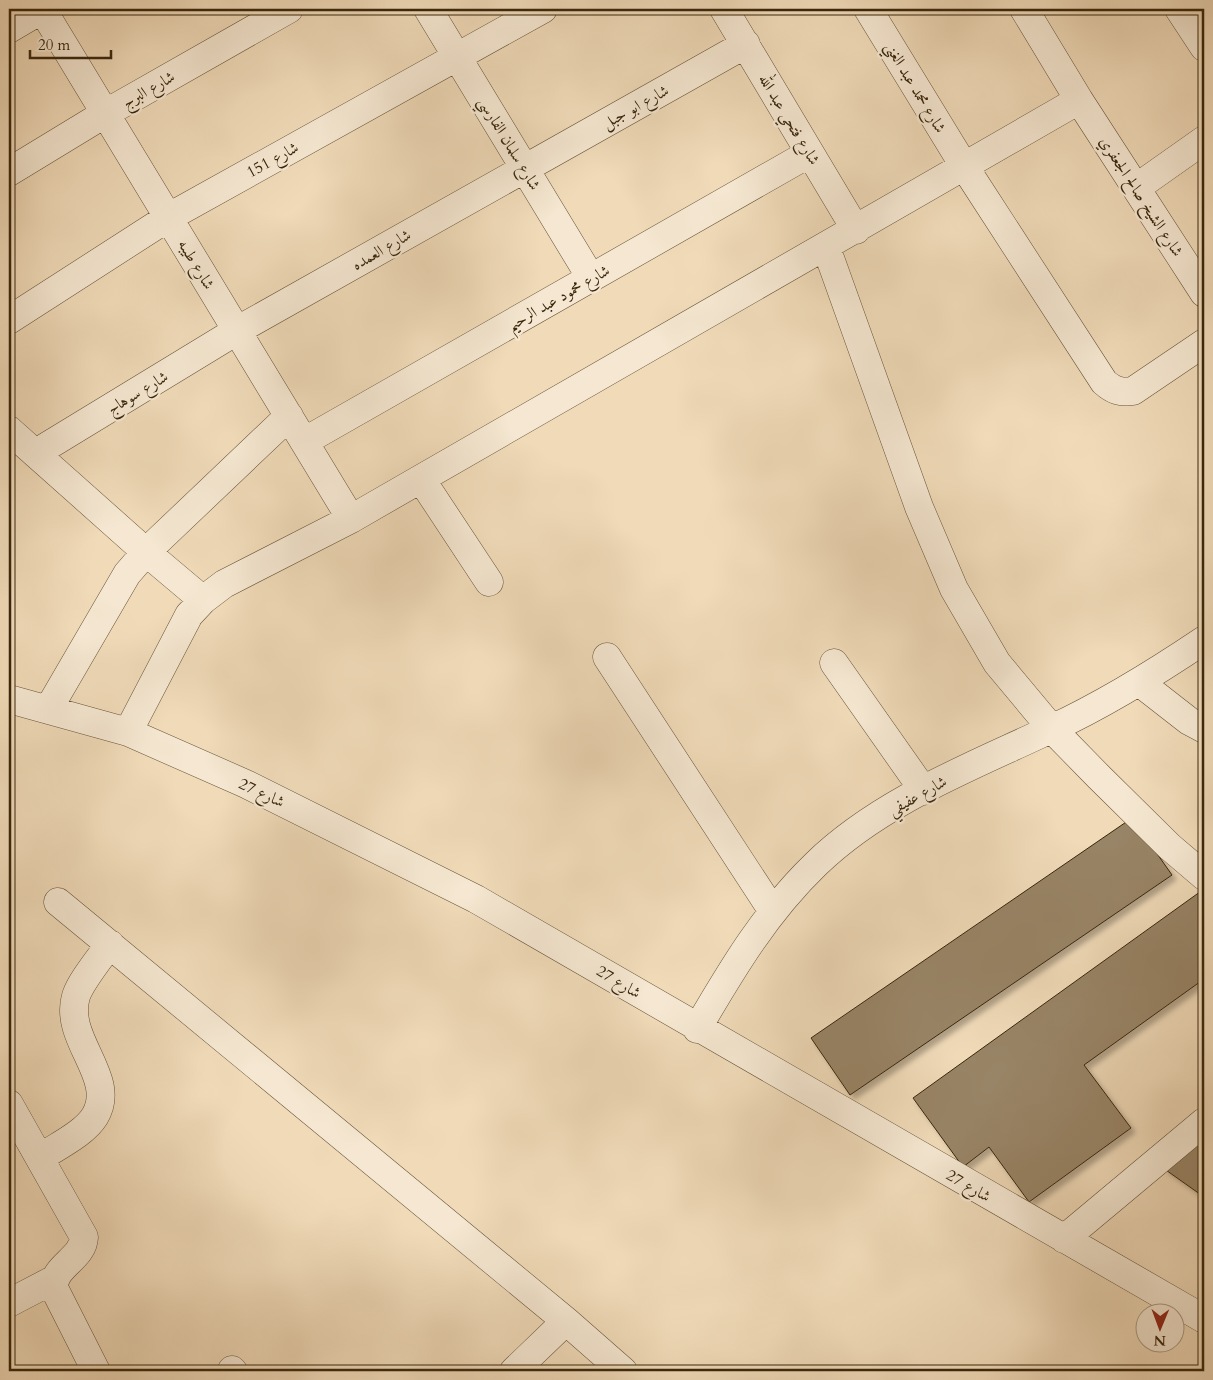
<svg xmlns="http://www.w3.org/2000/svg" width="1213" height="1380" viewBox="0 0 1213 1380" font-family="Cardo,Amiri,serif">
<defs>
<filter id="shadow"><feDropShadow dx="4.5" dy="4.5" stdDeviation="2.5" flood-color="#0004"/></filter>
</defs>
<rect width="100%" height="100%" fill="#f0dab8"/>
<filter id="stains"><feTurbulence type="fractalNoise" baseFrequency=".004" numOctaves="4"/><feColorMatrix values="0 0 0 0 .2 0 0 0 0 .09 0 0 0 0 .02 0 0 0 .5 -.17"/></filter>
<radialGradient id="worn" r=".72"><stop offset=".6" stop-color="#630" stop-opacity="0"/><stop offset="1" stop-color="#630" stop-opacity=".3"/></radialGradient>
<path fill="#988466" stroke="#39270d" filter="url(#shadow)" d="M1132 818 1172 875 850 1095 811 1038Z
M1204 889V979L1084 1065 1131 1128 1029 1202 989 1147 963 1167 913 1098Z
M1204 1134V1197L1163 1168Z"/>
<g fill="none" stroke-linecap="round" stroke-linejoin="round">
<g stroke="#675438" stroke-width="29">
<path id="minor" d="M42 9 351 519
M428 9 591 278
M724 9 856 230
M868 9 964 166 1104 382C1113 390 1120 393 1133 391L1204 343
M1024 9 1079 100 1204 293
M1179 9 1204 47
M9 29 43 9
M9 172 106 113 289 9
M1136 188 1204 140
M826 247 919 507 954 589 997 663 1052 729 1099 777 1170 847 1204 876
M9 320 169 217 543 9
M9 430 146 552 203 600
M305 441 810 153
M36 453 238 330 746 44
M421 479 489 582
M607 657 772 910
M834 663 924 791
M1139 682 1189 721 1204 729
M9 699 128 732 246 784 476 899 1204 1319
M49 708 127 574 146 552 289 416
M128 732 189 615 203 600 224 584 351 519 1079 100
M58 902 566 1321 623 1371
M697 1029C732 969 766 912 816 864 881 801 971 767 1051 729 1105 704 1155 673 1204 640
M9 1104 84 1237C83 1259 53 1266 54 1288L96 1371
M40 1158C57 1146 84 1134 95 1116 118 1077 63 1040 76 996 81 981 100 958 110 944
M1064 1239 1204 1122
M9 1303 53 1280
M232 1370 233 1371
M514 1371 566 1321"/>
</g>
<use href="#minor" stroke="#f5e7d1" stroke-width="28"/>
</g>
<g text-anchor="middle" stroke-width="4.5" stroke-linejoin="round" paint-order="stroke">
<g font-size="16" fill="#39270d" stroke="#f5e7d1">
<text transform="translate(916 87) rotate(59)" y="6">شارع محمد عبد الغني</text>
<text transform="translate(148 89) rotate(-30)" y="6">شارع البرج</text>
<text transform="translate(635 106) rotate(-29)" y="6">شارع ابو جبل</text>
<text transform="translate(790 119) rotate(59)" y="6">شارع فتحي عبد الله</text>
<text transform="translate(510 143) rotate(59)" y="6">شارع سلمان الفارسي</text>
<text transform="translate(272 159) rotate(-29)" y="6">شارع 151</text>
<text transform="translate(1142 196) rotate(57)" y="6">شارع الشيخ صالح الجعفري</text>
<text transform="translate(381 249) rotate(-30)" y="6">شارع العمده</text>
<text transform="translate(197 264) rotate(59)" y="6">شارع طيبه</text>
<text transform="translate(558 297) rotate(-30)" y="6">شارع محمود عبد الرحيم</text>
<text transform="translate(137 392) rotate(-31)" y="6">شارع سوهاج</text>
<text transform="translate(262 792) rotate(25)" y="6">شارع 27</text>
<text transform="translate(917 795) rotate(-29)" y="6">شارع عفيفي</text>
<text transform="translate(619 981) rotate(31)" y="6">شارع 27</text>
<text transform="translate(969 1185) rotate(30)" y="6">شارع 27</text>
</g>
</g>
<rect width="1213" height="1380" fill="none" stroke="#f0dab8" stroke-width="30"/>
<rect x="10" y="10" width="1193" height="1360" fill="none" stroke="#39270d" stroke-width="2.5"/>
<rect x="15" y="15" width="1183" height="1350" fill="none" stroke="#39270d"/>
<g transform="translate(1160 1328) rotate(181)"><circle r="24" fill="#f5e7d1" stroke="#aa9a83"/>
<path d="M0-4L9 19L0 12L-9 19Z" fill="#8f2418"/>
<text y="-8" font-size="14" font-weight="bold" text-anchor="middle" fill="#39270d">N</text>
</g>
<path d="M30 50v8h81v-8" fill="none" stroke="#39270d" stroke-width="2.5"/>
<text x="38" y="50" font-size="15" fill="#39270d" stroke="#f5e7d1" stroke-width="4" paint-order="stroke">20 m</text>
<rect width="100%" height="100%" filter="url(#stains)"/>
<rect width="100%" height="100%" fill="url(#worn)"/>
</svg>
